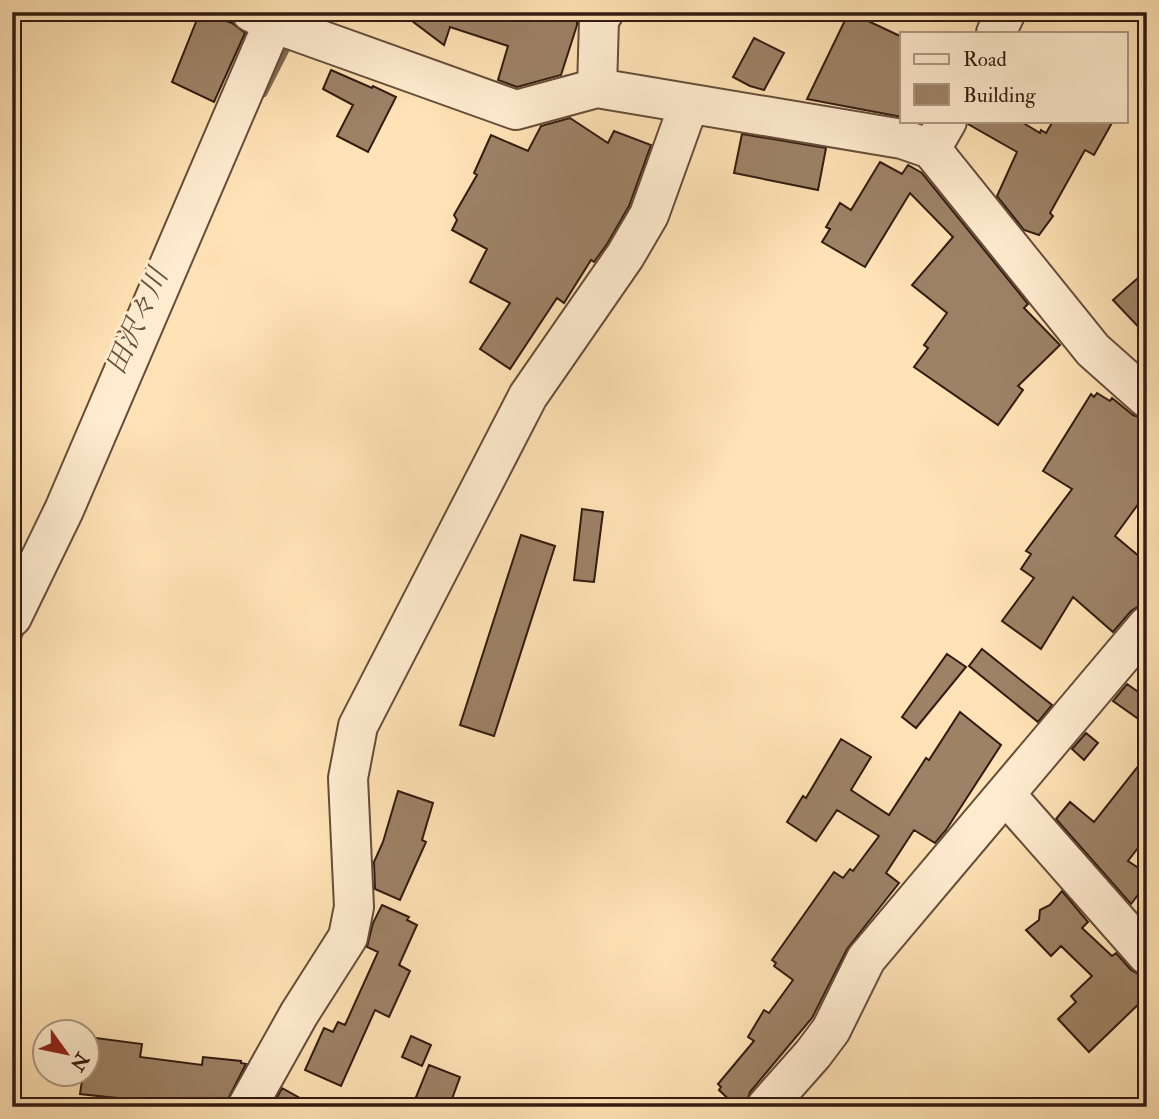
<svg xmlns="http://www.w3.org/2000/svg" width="1159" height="1119" viewBox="0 0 1159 1119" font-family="'IM FELL Double Pica','Noto Serif JP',serif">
<rect width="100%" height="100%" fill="#ffe2b5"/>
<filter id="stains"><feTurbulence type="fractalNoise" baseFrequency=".00286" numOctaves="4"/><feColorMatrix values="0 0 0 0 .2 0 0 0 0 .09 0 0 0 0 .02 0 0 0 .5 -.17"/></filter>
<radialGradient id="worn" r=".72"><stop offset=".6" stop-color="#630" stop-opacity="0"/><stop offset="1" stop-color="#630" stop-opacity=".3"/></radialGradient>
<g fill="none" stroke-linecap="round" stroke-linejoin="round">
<path stroke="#836a52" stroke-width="9" d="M263 93 290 40
M12 650 23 626"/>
</g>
<path fill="#9d8266" stroke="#321b11" stroke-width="2" d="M200 12 232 23 245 33 214 102 172 82Z
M400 12H552L577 21V25L561 75 517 87 498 80 508 46 450 27 444 45Z
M849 12 902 37V117L807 99Z
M754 38 784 53 764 90 750 86 733 77Z
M331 70 372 88 373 86 396 97 368 152 337 136 353 105 323 89Z
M570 118 608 143 614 131 651 145 629 206 607 244 594 262 591 260 564 303 557 298 510 369 480 349 510 303 470 282 487 249 452 230 457 220 454 215 477 175 474 173 491 135 528 151 541 126Z
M969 121H1020L1040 133 1041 130 1046 133 1053 121H1113L1094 155 1085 150 1050 213 1053 216 1039 235 1024 230 997 196 1017 152 968 124Z
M742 134 826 148 818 190 734 173Z
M880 162 902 174 908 165 922 173 1028 304 1024 308 1060 345 1018 386 1023 390 998 425 914 367 928 348 924 345 947 313 912 285 953 237 910 193 865 267 822 242 830 229 826 227 840 203 851 210Z
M1147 270V336L1113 300Z
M1097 393 1110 401 1112 398 1133 415 1147 420V492L1115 536 1147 563V605L1139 606 1131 611 1113 632 1073 597 1041 649 1002 621 1034 578 1021 569 1031 554 1026 551 1072 489 1043 471 1091 394 1094 397Z
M582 509 603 512 594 582 574 580Z
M521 535 555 546 494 736 460 725Z
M982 649 1052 705 1038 722 969 666Z
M947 654 966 667 916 728 902 717Z
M1127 684 1147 698V725L1113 701Z
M960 712 1001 745 946 830 935 843 914 830 886 873 899 883 847 949 812 1018 750 1092 745 1107H737L719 1090 721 1087 718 1084 754 1041 748 1037 764 1010 769 1013 793 980 774 966 776 963 772 960 834 872 843 878 850 869 853 871 879 836 837 810 816 841 787 822 803 796 806 798 841 739 871 757 851 790 889 815 926 758 929 760Z
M1086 733 1098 743 1084 760 1072 749Z
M1147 755V836L1128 861 1146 873 1139 883 1144 887 1131 904 1056 819 1070 802 1094 822Z
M398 791 433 803 422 840 426 842 400 900 375 889 374 862 383 842Z
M1062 891 1088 922 1082 928 1112 956 1116 953 1131 970 1147 979V996L1089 1052 1058 1019 1076 1002 1071 996 1092 976 1061 946 1051 956 1026 930 1039 920 1040 910 1050 905Z
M382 905 409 917 407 920 417 925 399 965 410 971 389 1017 375 1010 341 1086 305 1070 324 1028 333 1032 338 1022 345 1025 378 952 367 947 373 923Z
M411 1036 431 1045 422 1066 402 1057Z
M88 1037 142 1044 140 1057 202 1065 203 1057 241 1061V1063L246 1064 227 1101 215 1099 214 1107H153L154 1102 80 1094 83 1074H88Z
M429 1065 460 1077 449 1107H412Z
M282 1088 316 1107H272Z"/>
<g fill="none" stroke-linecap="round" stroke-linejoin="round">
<g stroke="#654d3a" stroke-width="42">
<path id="minor" d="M251 12 273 23 516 110 597 88 902 139 931 149 1093 350 1147 398
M996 33 1006 12
M597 88 599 20 604 12
M931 149 947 121
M12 617 64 510 273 23 280 12
M1006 795 1147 955
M247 1107 299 1014 348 937 354 907 348 778 358 726 528 396 625 256 649 215 689 104
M766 1107 813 1054 831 1030 866 959 1147 626"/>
</g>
<use href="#minor" stroke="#ffeccf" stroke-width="38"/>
</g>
<g text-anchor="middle" stroke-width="6" stroke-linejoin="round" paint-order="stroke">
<g font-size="28" font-style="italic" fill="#684f3c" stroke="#ffeccf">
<text transform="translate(136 321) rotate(-66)" y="10">田沢々川</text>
</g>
</g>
<rect width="1159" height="1119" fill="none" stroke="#ffe2b5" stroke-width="42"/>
<rect x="14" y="14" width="1131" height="1091" fill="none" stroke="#321b11" stroke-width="3.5"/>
<rect x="21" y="21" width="1117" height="1077" fill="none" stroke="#321b11" stroke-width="2"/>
<rect x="900" y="32" width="228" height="91" fill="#ffeccf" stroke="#ad9883" stroke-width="2"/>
<rect x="914" y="54" width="35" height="10" fill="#ffeccf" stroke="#ad9883" stroke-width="2"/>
<text x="963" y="66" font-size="21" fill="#321b11">Road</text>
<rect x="914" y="84" width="35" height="21" fill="#9d8266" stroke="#ad9883" stroke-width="2"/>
<text x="963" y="102" font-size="21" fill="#321b11">Building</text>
<g transform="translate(66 1053) rotate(123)"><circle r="33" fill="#ffeccf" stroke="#ad9883" stroke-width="2"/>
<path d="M0-5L12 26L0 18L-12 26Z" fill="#8f2418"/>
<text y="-10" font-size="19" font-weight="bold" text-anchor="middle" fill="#321b11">N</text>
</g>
<rect width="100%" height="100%" filter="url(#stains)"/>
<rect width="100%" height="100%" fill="url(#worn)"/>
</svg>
